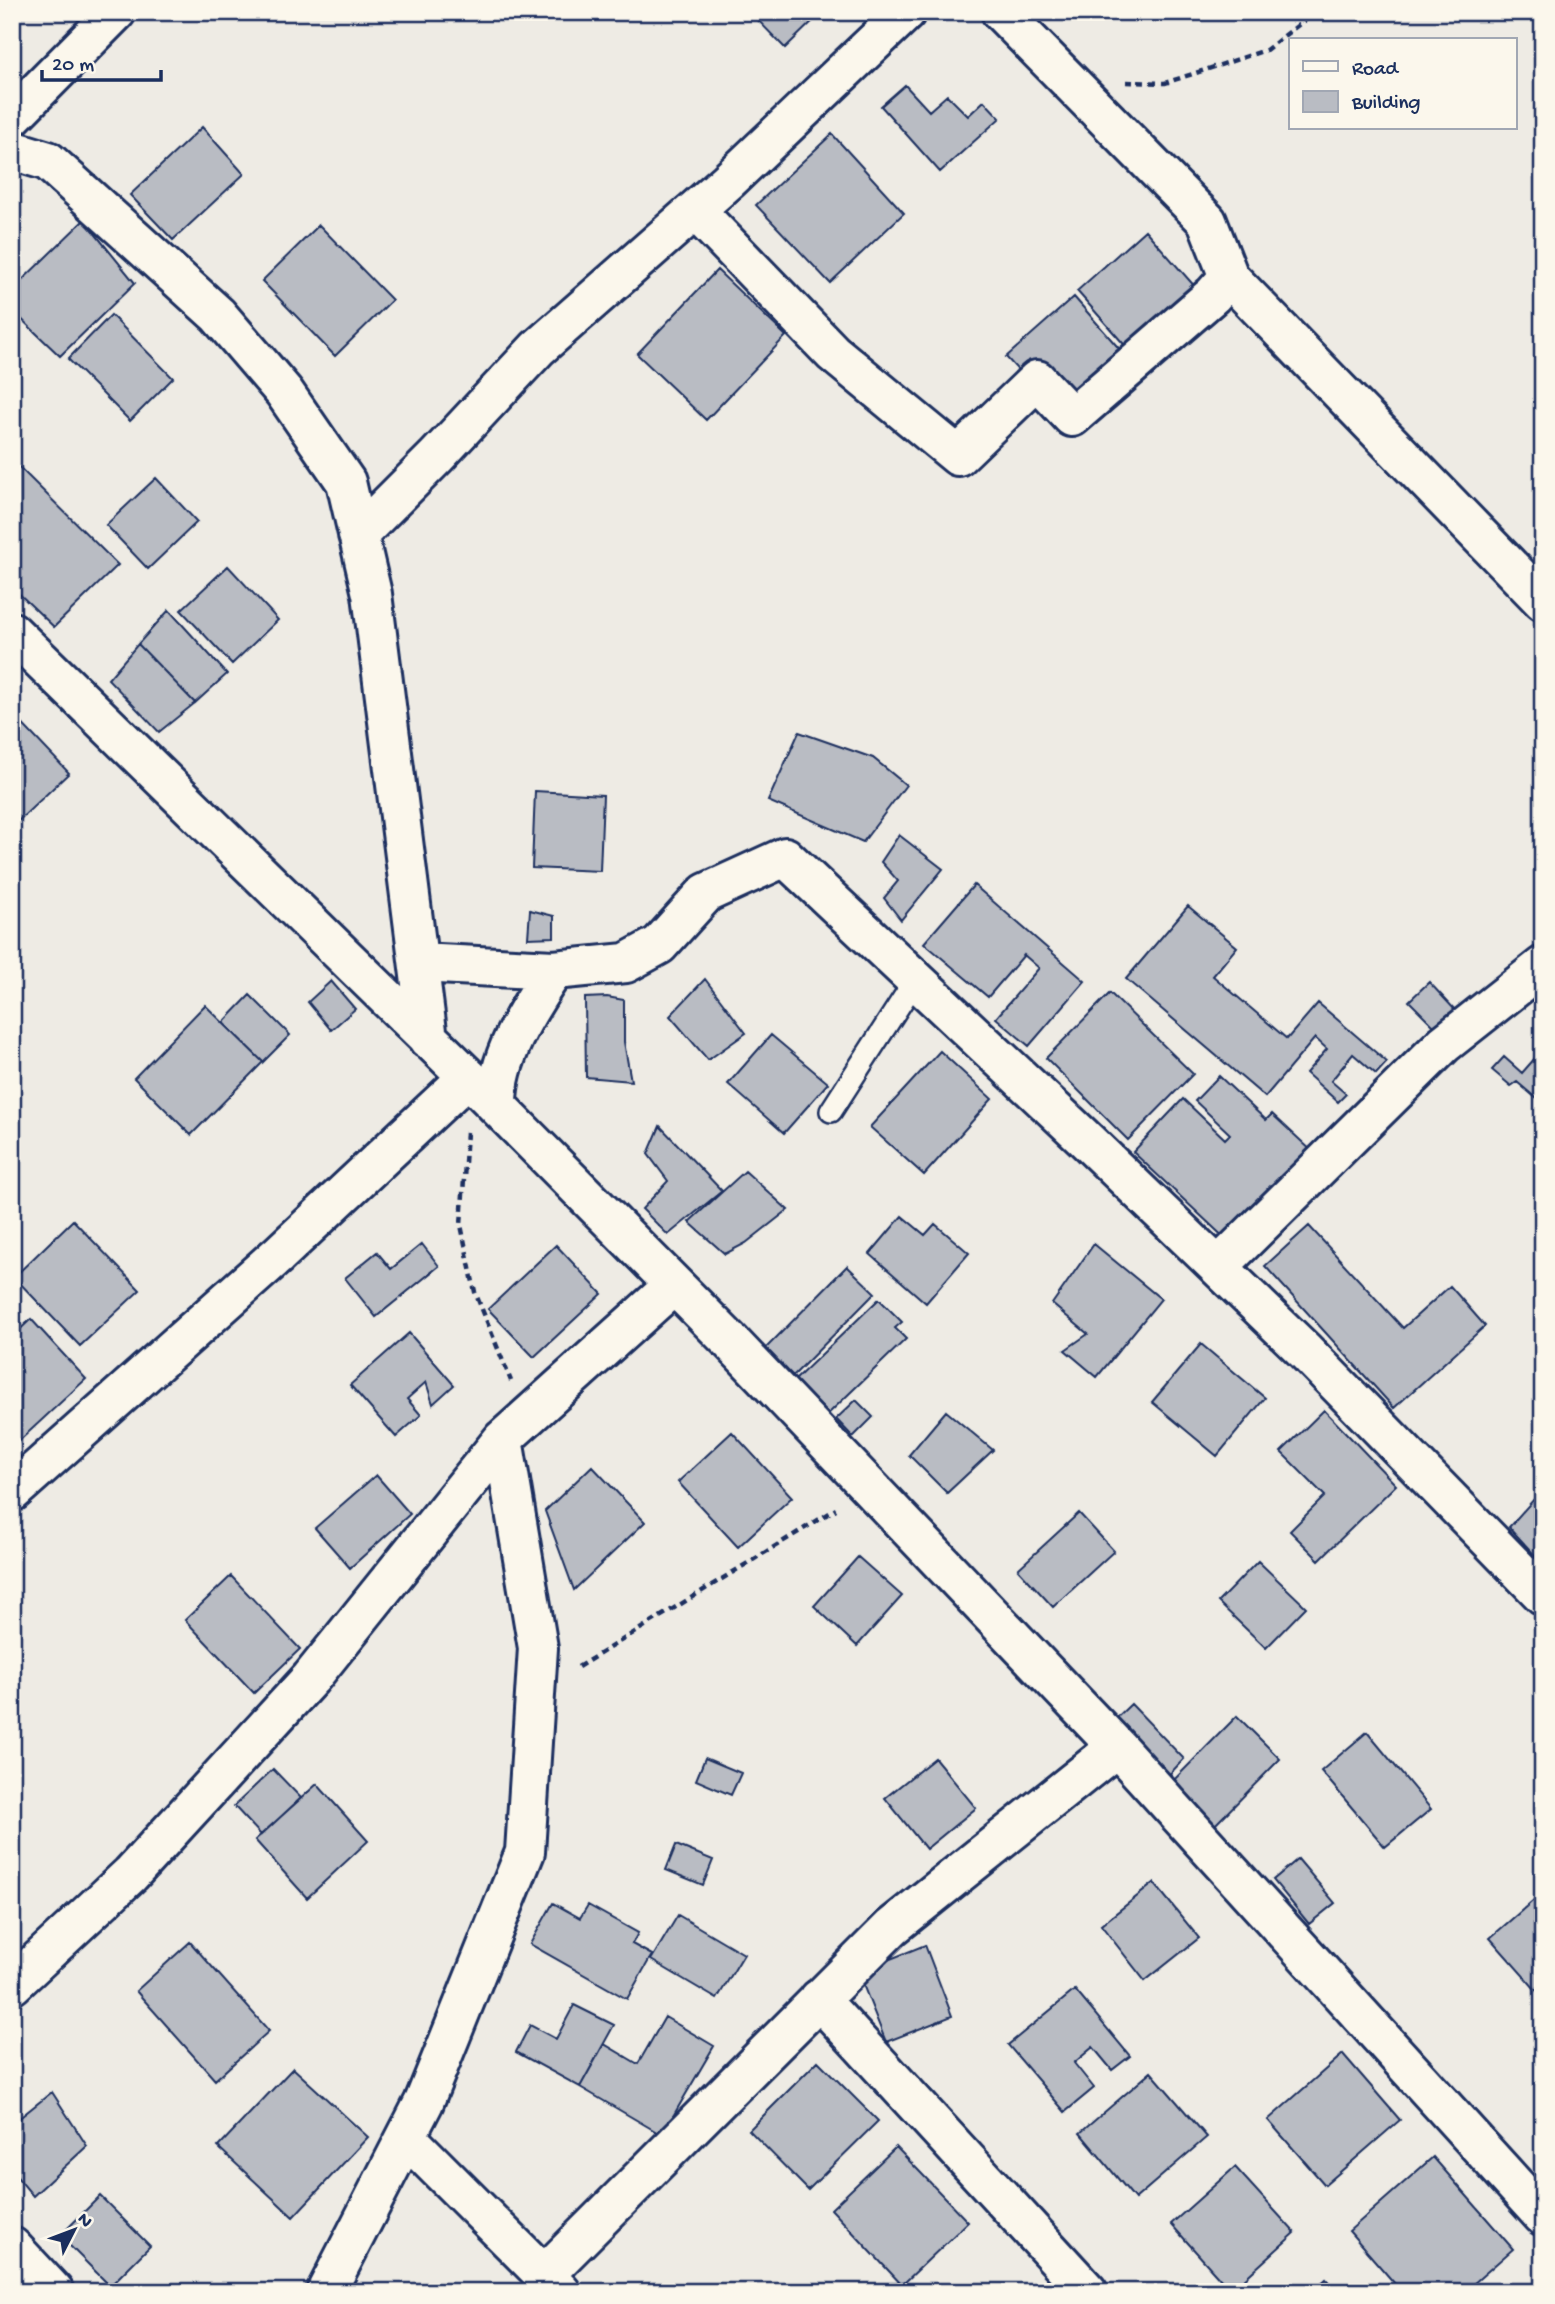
<svg xmlns="http://www.w3.org/2000/svg" width="1555" height="2304" viewBox="0 0 1555 2304" font-family="'Gochi Hand',sans-serif">
<rect width="100%" height="100%" fill="#eeebe4"/>
<filter id="ink" filterUnits="userSpaceOnUse"><feTurbulence type="fractalNoise" baseFrequency=".0143" numOctaves="2"/><feDisplacementMap in="SourceGraphic" scale="14" xChannelSelector="R" yChannelSelector="G"/><feConvolveMatrix kernelMatrix="1 2 1 2 8 2 1 2 1" color-interpolation-filters="sRGB"/></filter>
<g filter="url(#ink)">
<path fill="#b9bcc3" stroke="#1b2f5e" stroke-width="2" d="M750 12H822L785 48Z
M905 85 929 111 947 95 968 116 984 101 1000 118 940 172 881 106Z
M202 127 244 174 173 240 130 195Z
M832 134 904 213 830 283 756 205Z
M84 220 135 283 60 356 12 310V290Z
M319 225 392 300 335 356 262 281Z
M1145 230 1197 289 1129 350 1077 291Z
M717 270 786 336 706 420 637 354Z
M1074 297 1123 353 1072 398 1024 377 1006 357Z
M111 315 173 378 130 421 68 359Z
M12 460 118 565 54 627 12 587Z
M156 478 197 522 148 569 106 525Z
M228 566 278 620 232 664 181 610Z
M169 610 227 674 195 703 138 644Z
M138 644 195 703 159 732 108 679Z
M12 713 69 773 12 827Z
M799 732 873 758 906 785 863 842 768 801Z
M535 791 603 795 600 871 532 868Z
M899 835 943 869 901 920 884 898 898 881 881 862Z
M974 885 1085 981 1029 1046 996 1018 1039 968 1024 955 988 997 924 943Z
M1188 906 1237 947 1213 976 1287 1039 1318 1003 1387 1062 1376 1074 1353 1054 1331 1081 1346 1094 1338 1102 1306 1073 1327 1049 1315 1038 1265 1097 1126 979Z
M530 910 554 916V937L528 938Z
M705 979 746 1033 708 1060 670 1016Z
M331 981 355 1009 331 1030 308 1002Z
M1429 982 1457 1012 1438 1030 1409 1001Z
M1110 993 1193 1074 1128 1140 1046 1058Z
M250 995 290 1035 263 1062 223 1023Z
M607 997 624 1000V1042L631 1081 586 1077 585 998Z
M205 1005 263 1062 191 1135 134 1078Z
M771 1035 828 1083 784 1133 728 1084Z
M1543 1049V1104L1517 1082 1511 1086 1492 1070 1504 1057 1522 1073Z
M940 1051 992 1099 924 1175 870 1127Z
M1219 1076 1266 1120 1272 1114 1314 1153 1230 1243 1133 1152 1183 1099 1225 1139 1230 1134 1195 1101Z
M660 1126 722 1191 668 1235 642 1209 668 1181 648 1154Z
M745 1171 788 1210 746 1243 725 1254 689 1222Z
M902 1216 925 1235 935 1224 969 1253 926 1303 870 1254Z
M73 1220 140 1290 80 1346 14 1277Z
M1309 1226 1403 1328 1450 1286 1485 1326 1394 1408 1265 1266Z
M422 1244 439 1266 376 1317 345 1278 377 1252 391 1269Z
M1094 1244 1161 1299 1097 1377 1065 1350 1088 1334 1052 1304Z
M556 1245 602 1294 534 1357 488 1309Z
M847 1266 875 1293 793 1376 766 1348Z
M879 1299 902 1322 895 1328 906 1339 828 1414 795 1380Z
M31 1319 86 1379 17 1443 12 1439V1337Z
M409 1333 454 1385 433 1404 426 1382 407 1399 421 1415 396 1437 350 1385Z
M1201 1344 1265 1398 1217 1456 1152 1402Z
M856 1400 873 1417 853 1437 836 1419Z
M1324 1410 1396 1485 1319 1560 1290 1531 1325 1496 1281 1452Z
M946 1411 993 1450 947 1493 909 1455Z
M732 1432 792 1497 738 1547 678 1482Z
M592 1466 645 1522 574 1590 545 1511Z
M376 1475 410 1514 350 1568 315 1528Z
M1543 1489V1564L1509 1527Z
M1079 1513 1114 1551 1053 1607 1018 1569Z
M858 1557 902 1596 857 1646 814 1606Z
M1258 1561 1306 1607 1266 1648 1218 1602Z
M231 1576 300 1649 254 1693 185 1620Z
M1131 1704 1184 1759 1163 1781 1109 1725Z
M1237 1716 1280 1759 1209 1831 1166 1788Z
M1367 1732 1431 1809 1385 1847 1321 1771Z
M705 1758 741 1773 731 1795 696 1780Z
M935 1758 976 1808 926 1849 885 1798Z
M273 1769 301 1798 261 1835 234 1806Z
M317 1784 368 1841 307 1898 255 1840Z
M676 1845 713 1860 703 1885 666 1870Z
M1298 1859 1335 1903 1309 1924 1273 1880Z
M1154 1883 1199 1938 1145 1981 1101 1925Z
M1543 1892V1998L1490 1938Z
M553 1903 580 1918 588 1905 638 1933 632 1944 652 1955 627 1999 530 1944Z
M678 1915 744 1954 717 1999 651 1960Z
M190 1942 269 2031 215 2080 136 1991Z
M925 1945 952 2016 886 2042 858 1972Z
M1075 1990 1130 2056 1112 2070 1093 2047 1074 2063 1094 2088 1065 2112 1008 2045Z
M574 2005 614 2025 580 2087 516 2052 530 2025 556 2039Z
M665 2017 714 2046 662 2135 580 2087 604 2044 638 2064Z
M1343 2054 1400 2120 1325 2185 1268 2120Z
M818 2061 878 2121 808 2190 749 2130Z
M293 2068 368 2137 293 2217 218 2147Z
M1151 2072 1207 2137 1135 2199 1080 2133Z
M52 2092 87 2146 33 2196 12 2171V2124Z
M896 2147 968 2222 902 2285 831 2209Z
M1433 2157 1513 2249 1464 2292H1402L1349 2231Z
M1235 2167 1295 2233 1231 2291 1171 2224Z
M100 2196 150 2246 110 2286 60 2236Z
M1326 2279 1337 2292H1311Z"/>
<g fill="none" stroke-linecap="round" stroke-linejoin="round">
<g stroke="#1b2f5e" stroke-width="26">
<path id="lane" d="M831 1111 916 979"/>
</g>
<g stroke="#1b2f5e" stroke-width="44">
<path id="street" d="M12 117 116 12
M12 150 48 161 218 315 284 392 346 482 372 594 428 1039
M695 210 833 353 958 456 1037 380 1072 417 1213 295 1229 277 1207 221 1001 12
M1229 277 1543 601
M358 535 437 456 538 348 728 181 906 12
M12 632 468 1077 731 1342 1117 1747 1543 2216
M419 963 554 970
M497 1106C496 1057 528 1010 554 970L626 963 659 945 706 893 785 857 1081 1135 1305 1351 1543 1595
M1218 1267 1444 1044 1543 966
M12 1492 278 1255 468 1077
M12 1985 131 1874 311 1678 503 1439 673 1286
M819 1999 1088 2292
M406 2137 561 2292
M12 2247 54 2292
M544 2275 892 1927 1117 1747
M326 2292 424 2102 525 1852 538 1648 503 1439"/>
</g>
<path stroke="#1b2f5e" stroke-width="4.5" stroke-dasharray="7 5" stroke-linecap="butt" d="M1126 82 1165 83 1266 50 1315 12
M467 1132 461 1225 475 1292 511 1381
M578 1667 836 1509"/>
<use href="#lane" stroke="#fbf7ec" stroke-width="21"/>
<use href="#street" stroke="#fbf7ec" stroke-width="38"/>
</g>
</g>
<rect width="1555" height="2304" fill="none" stroke="#fbf7ec" stroke-width="42"/>
<rect x="21" y="21" width="1513" height="2262" fill="none" stroke="#1b2f5e" stroke-width="2.5" filter="url(#ink)"/>
<rect x="1289" y="38" width="228" height="91" fill="#fbf7ec" stroke="#a1a7b3" stroke-width="2"/>
<rect x="1303" y="61" width="35" height="10" fill="#fbf7ec" stroke="#a1a7b3" stroke-width="2"/>
<text x="1352" y="74" font-size="21" fill="#1b2f5e">Road</text>
<rect x="1303" y="91" width="35" height="21" fill="#b9bcc3" stroke="#a1a7b3" stroke-width="2"/>
<text x="1352" y="108" font-size="21" fill="#1b2f5e">Building</text>
<g transform="translate(74 2230) rotate(48)" stroke="#fbf7ec" stroke-width="5" paint-order="stroke">
<path d="M0-5L12 26L0 18L-12 26Z" fill="#1b2f5e"/>
<text y="-10" font-size="19" font-weight="bold" text-anchor="middle" fill="#1b2f5e">N</text>
</g>
<path d="M42 70v10h119v-10" fill="none" stroke="#1b2f5e" stroke-width="3.5"/>
<text x="52" y="70" font-size="21" fill="#1b2f5e" stroke="#fbf7ec" stroke-width="5" paint-order="stroke">20 m</text>
</svg>
